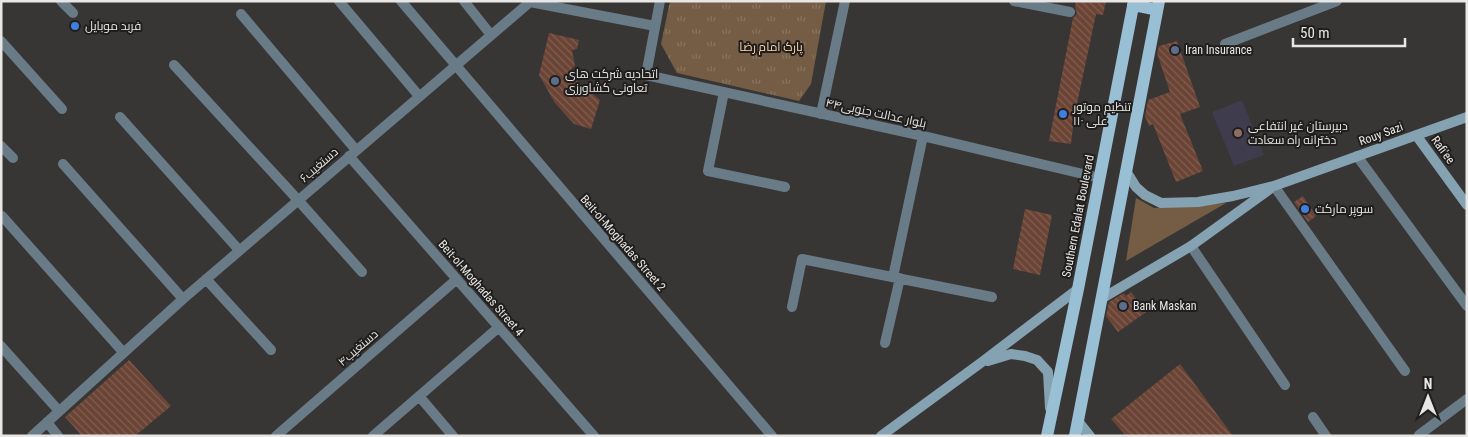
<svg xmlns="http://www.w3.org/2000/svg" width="1468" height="437" viewBox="0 0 1468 437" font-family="'Roboto Condensed',Cairo,sans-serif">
<defs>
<pattern id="park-tufts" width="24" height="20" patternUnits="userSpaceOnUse" patternTransform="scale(1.25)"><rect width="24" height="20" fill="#745d44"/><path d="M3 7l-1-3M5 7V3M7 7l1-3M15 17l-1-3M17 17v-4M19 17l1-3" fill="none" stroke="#88745f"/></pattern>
<pattern id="building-back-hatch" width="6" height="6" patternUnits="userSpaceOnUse" patternTransform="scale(1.25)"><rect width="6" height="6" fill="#6b4435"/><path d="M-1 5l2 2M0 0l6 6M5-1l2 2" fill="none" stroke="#805f52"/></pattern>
</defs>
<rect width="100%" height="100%" fill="#383634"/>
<path fill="#3f3c4d" d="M1242 100 1264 155 1234 166 1212 112Z"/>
<path fill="#745d44" d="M1136 198 1154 208 1226 203 1126 261Z"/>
<path fill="url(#park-tufts)" d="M670 1H826L811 84 799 101 677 73 661 44Z"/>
<path fill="url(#building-back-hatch)" d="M1076 1H1106L1103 15 1096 14 1074 118 1071 144 1049 141 1073 18 1077 14 1075 7Z
M549 33 579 40 577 49 572 50 575 66 567 73 600 100 591 129 574 124 555 103 539 75Z
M1177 41 1200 107 1180 114 1203 171 1176 182 1153 124 1149 126 1145 116 1148 100 1170 92 1157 53 1159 46Z
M1303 196 1316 216 1308 222 1294 202Z
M1025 209 1052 215 1040 275 1013 269Z
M1131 292 1146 312 1118 332 1106 316 1109 302 1124 293 1126 296Z
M129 360 171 406 135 436H82L65 417Z
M1180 364 1233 436H1126L1111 419Z"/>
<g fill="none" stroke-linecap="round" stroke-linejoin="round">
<path stroke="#697b86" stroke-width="10" d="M61 1 73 13
M339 1 419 96
M401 1 772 436
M464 1 491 35
M660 1 646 75 923 136 1100 178
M1014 1 1070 12
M241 14 356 150
M1 41 62 109
M1225 44 1337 1
M174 65 298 200 362 272
M724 92 708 171 785 187
M821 114 845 1
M120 117 239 250
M1 146 13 158
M349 156 594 436
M1357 156 1467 306
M63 164 183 299
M1274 186 1405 371
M2 216 123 352
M1191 246 1285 385
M893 277 923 136
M206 279 271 350
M792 307 802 259 992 297
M885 343 900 278
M1 346 59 411
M419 396 453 436
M1313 417 1326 436
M47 422 58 436
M1419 435 1467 399
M32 436 183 299 530 2 655 26
M276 436 457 279
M373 436 499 327"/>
<path stroke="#84a2b2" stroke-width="10" d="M1416 135 1467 205
M1126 171 1136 187 1145 195 1161 203 1198 202 1233 196 1274 186 1467 117
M1101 299 1191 246 1270 189
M988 361 1011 354 1025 356 1037 360 1048 372 1050 408
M1078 421 1090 436
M881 436 982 362 1078 289"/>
<path stroke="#99bfd4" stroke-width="12" d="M1133 5 1157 10
M1047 436 1078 289 1134 1
M1075 436 1159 1"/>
</g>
<g fill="#3f7fe0" stroke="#1f1e1d" stroke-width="2">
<circle cx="75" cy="26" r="5"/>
<circle cx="1063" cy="114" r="5"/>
<circle cx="1305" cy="209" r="5"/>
</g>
<g fill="#5c6f8a" stroke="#1f1e1d" stroke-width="2">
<circle cx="1175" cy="50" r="5"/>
<circle cx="555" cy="81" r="5"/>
<circle cx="1123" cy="306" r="5"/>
</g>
<circle fill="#8d6e63" stroke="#1f1e1d" stroke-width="2" cx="1238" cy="133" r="5"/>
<g text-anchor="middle" stroke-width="4" stroke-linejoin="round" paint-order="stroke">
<g font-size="12" fill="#e8e7e6" stroke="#1f1e1d" text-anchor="start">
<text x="85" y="30">فربد موبایل</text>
<text x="1185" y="54">Iran Insurance</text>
<text x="565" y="78">اتحادیه شرکت های<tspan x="565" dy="14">تعاونی کشاورزی</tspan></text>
<text x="1073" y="111">تنظیم موتور<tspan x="1073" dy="14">علی ۱۱۰</tspan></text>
<text x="1248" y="130">دبیرستان غیر انتفاعی<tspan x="1248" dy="14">دخترانه راه سعادت</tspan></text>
<text x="1315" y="213">سوپر مارکت</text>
<text x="1133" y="310">Bank Maskan</text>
</g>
<g font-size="12" fill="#ffd6ab" stroke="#1f1e1d">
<text x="771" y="51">پارک امام رضا</text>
</g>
<g font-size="12" fill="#e8e7e6" stroke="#1f1e1d">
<text transform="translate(876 113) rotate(12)" y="4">بلوار عدالت جنوبی۴۴</text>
<text transform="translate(1381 134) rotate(-20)" y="4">Rouy Sazi</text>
<text transform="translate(1443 150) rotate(54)" y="4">Rafi'ee</text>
<text transform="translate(319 165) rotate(-41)" y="4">دستغیب۶</text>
<text transform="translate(1078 216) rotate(-79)" y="4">Southern Edalat Boulevard</text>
<text transform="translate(623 243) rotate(49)" y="4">Beit-ol-Moghadas Street 2</text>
<text transform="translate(481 288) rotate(49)" y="4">Beit-ol-Moghadas Street 4</text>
<text transform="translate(358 348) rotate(-41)" y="4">دستغیب۴</text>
</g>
</g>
<rect width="1468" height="437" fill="none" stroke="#e8e7e6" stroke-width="5"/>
<g transform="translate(1428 397)" stroke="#1f1e1d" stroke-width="4" paint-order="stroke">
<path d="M0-4L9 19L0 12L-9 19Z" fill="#e8e7e6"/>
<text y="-8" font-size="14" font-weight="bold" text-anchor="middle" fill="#e8e7e6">N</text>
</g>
<path d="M1293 38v8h112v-8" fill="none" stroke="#e8e7e6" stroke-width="2.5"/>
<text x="1300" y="38" font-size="15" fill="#e8e7e6" stroke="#1f1e1d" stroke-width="4" paint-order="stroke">50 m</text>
</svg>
